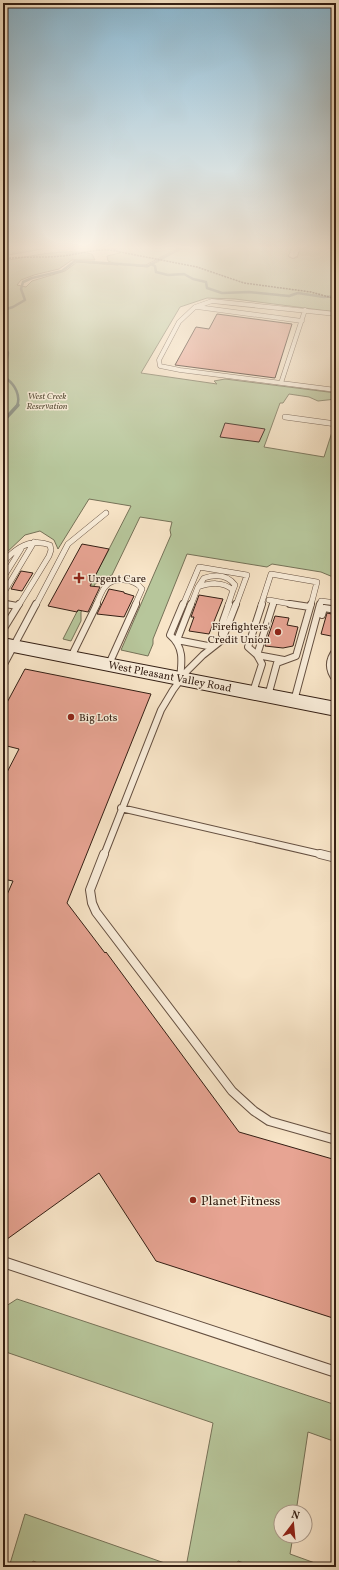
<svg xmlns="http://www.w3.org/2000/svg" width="339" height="1570" viewBox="0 0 339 1570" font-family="Vollkorn,serif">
<rect width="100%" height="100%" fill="#f8e5c8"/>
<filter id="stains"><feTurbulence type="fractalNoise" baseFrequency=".005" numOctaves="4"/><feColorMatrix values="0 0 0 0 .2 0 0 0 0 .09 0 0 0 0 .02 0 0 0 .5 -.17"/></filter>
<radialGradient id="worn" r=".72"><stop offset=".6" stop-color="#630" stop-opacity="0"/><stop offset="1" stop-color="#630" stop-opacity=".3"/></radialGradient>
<path fill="#b7c69b" stroke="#767258" d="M3 248H47L3 256Z
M112 248H178L146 265 136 266 147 267 183 248H291L289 257 297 258 300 248H336V312L235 299 207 298 180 307 141 373 217 384 214 381 225 379 336 393V399L318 401 309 397 289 394 283 403H280L264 447 324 457 333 429 336 430V583L333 577 321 572 272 564 267 567 187 554 153 639V644L148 656 121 650 171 535 170 530 172 522 140 517 112 575 95 584 81 612V621L71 641 63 639 131 506 89 499 58 549 54 540 40 531 25 535 3 556V261C33 256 62 248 92 254L95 260H72L59 269 34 275 21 280 17 285 26 287 32 281 65 271 77 262 118 265 108 261 107 256 120 253Z
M17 1299 336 1405V1442L308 1432 296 1512H281V1536H293L290 1554 326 1567H255L238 1561 236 1567H186L213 1423 3 1351V1308Z
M25 1514 176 1567H48L33 1561 31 1567H9Z"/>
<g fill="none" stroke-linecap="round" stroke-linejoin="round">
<path stroke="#747f73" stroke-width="2.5" d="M151 264 155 266 156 272 168 275 184 274 193 279 206 282 207 288 222 293 249 292 289 296 298 293 324 297 336 296
M3 310 13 307 25 300 21 289 23 282 32 278 62 271 75 261 148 266 181 248
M3 342 8 353 5 369 7 379C15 385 21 396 17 406"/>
<path stroke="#747f73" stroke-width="3.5" d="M3 440 6 418 18 405"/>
</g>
<path fill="#e7a493" stroke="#341f14" d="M217 314 292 324 275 378 175 365 196 327 209 329Z
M225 423 265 429 259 442 220 437Z
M82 544 109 549 90 586 100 587 88 612 78 610 77 612 48 606Z
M21 571 33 573 22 591 11 589Z
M109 589 124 592V593L134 596 124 617 97 614Z
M199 595 223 599 209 634 189 631 194 617H191Z
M327 613 336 615V637L321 634Z
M275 616 289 618 287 625 298 627 293 646 283 648 265 646Z
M25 669 151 694 67 903 105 953 106 952 239 1132 336 1160V1319L156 1261 99 1173 3 1242V904L13 881 3 879V780L19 749 3 745V710Z"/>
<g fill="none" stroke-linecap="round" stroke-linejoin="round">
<g stroke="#655041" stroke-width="5">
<path id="service-far4" d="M197 307 302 321
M336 314 212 301 195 307 179 322 159 360 160 366 180 370 336 390
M281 383 305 310"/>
</g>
<g stroke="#655041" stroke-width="6">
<path id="service-far3" d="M285 417 336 424
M3 563C15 548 31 538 50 545L51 550 49 556 19 605
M3 578 21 549
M198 587 204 578C216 574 227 574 235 585L233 590
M3 594 34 542
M269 600 296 605
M3 603 10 605
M36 605 68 544 106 513
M96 605C99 599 101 592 105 587 113 576 135 579 142 589L135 605
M183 605 199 567 247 575 236 605
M191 605 198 587C210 583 222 581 233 590L228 605
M261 605 271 574 317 582 311 605
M273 605 274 601
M320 605 321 601 336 603"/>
</g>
<g stroke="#655041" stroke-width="8">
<path id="service-far2" d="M6 604 17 606
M191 604 177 640 213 647
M273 604 257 655 284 660
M290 604 310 607
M322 615 324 608 336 610
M3 630 19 604
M222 634 223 621 229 604
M336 650C328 660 328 670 336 680
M71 657 97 604
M109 664 136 604
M3 666 36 604
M180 678C182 661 184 647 170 635L183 604
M253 692 262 664 257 655 248 647 262 604
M268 696 277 663 296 656 311 604
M294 701 320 604
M121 808 324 855
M104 855 161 710 173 690 187 671 203 655 222 640 236 604"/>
</g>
<g stroke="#655041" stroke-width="10">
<path id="service-far1" d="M104 854 90 890 92 903 96 912 232 1091 254 1111 269 1121 336 1140
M320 854 336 858"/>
</g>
<g stroke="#655041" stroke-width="12">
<path id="service" d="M3 1262 336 1372"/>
</g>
<g stroke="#655041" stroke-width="2">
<path id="minor" d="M292 248H300L297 256 293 258 289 256Z"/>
</g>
<g stroke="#341f14" stroke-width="2">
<path id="secondary" d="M3 638 336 702V716L3 650Z"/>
</g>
<path stroke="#341f14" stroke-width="1.5" stroke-dasharray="2 1" stroke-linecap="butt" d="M3 259C23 256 43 258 63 256 79 254 94 249 110 250L197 267 244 283 311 292 336 299"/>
<use href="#service-far4" stroke="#faeedb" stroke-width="4"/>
<use href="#service-far3" stroke="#faeedb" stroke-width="5"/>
<use href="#service-far2" stroke="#faeedb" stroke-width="6"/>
<use href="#service-far1" stroke="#faeedb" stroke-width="8"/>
<use href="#service" stroke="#faeedb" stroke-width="10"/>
<use href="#minor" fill="#faeedb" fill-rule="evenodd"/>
<use href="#secondary" fill="#faeedb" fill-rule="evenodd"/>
</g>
<linearGradient id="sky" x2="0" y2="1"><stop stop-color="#8ab8d2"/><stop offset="0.53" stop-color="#fcf3e6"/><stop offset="1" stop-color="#fcf3e6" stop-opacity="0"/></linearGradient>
<rect width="339" height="468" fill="url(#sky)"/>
<g fill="#8f2418" stroke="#faeedb" stroke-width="1.5">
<path d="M77 572h4v4h4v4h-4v4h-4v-4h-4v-4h4z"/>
<circle cx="278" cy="632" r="4"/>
<circle cx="71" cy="717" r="4"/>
<circle cx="193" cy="1200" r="4"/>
</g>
<g text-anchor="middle" stroke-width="3" stroke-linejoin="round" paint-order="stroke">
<g font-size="9" font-style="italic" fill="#5b513c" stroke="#faeedb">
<text x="47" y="399">West Creek<tspan x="47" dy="10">Reservation</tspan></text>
</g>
<g font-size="11" fill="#341f14" stroke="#faeedb" text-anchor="start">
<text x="88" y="582">Urgent Care</text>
<text x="270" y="630" text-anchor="end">Firefighters'<tspan x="270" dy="13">Credit Union</tspan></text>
<text x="79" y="721">Big Lots</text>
</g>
<g font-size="11" fill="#341f14" stroke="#faeedb">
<text transform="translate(170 676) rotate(11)" y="4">West Pleasant Valley Road</text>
</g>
<g font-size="13" fill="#341f14" stroke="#faeedb" text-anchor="start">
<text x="201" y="1205">Planet Fitness</text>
</g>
</g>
<rect width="339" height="1570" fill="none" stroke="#f8e5c8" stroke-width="16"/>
<rect x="4" y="4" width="331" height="1562" fill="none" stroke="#341f14" stroke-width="2"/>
<rect x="8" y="8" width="323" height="1554" fill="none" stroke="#341f14"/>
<g transform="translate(293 1524) rotate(16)"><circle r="19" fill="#faeedb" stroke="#ab9b8b"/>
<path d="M0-3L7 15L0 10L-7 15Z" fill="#8f2418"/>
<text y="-6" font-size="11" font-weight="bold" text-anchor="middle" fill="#341f14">N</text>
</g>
<rect width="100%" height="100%" filter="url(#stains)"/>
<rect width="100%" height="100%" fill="url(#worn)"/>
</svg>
